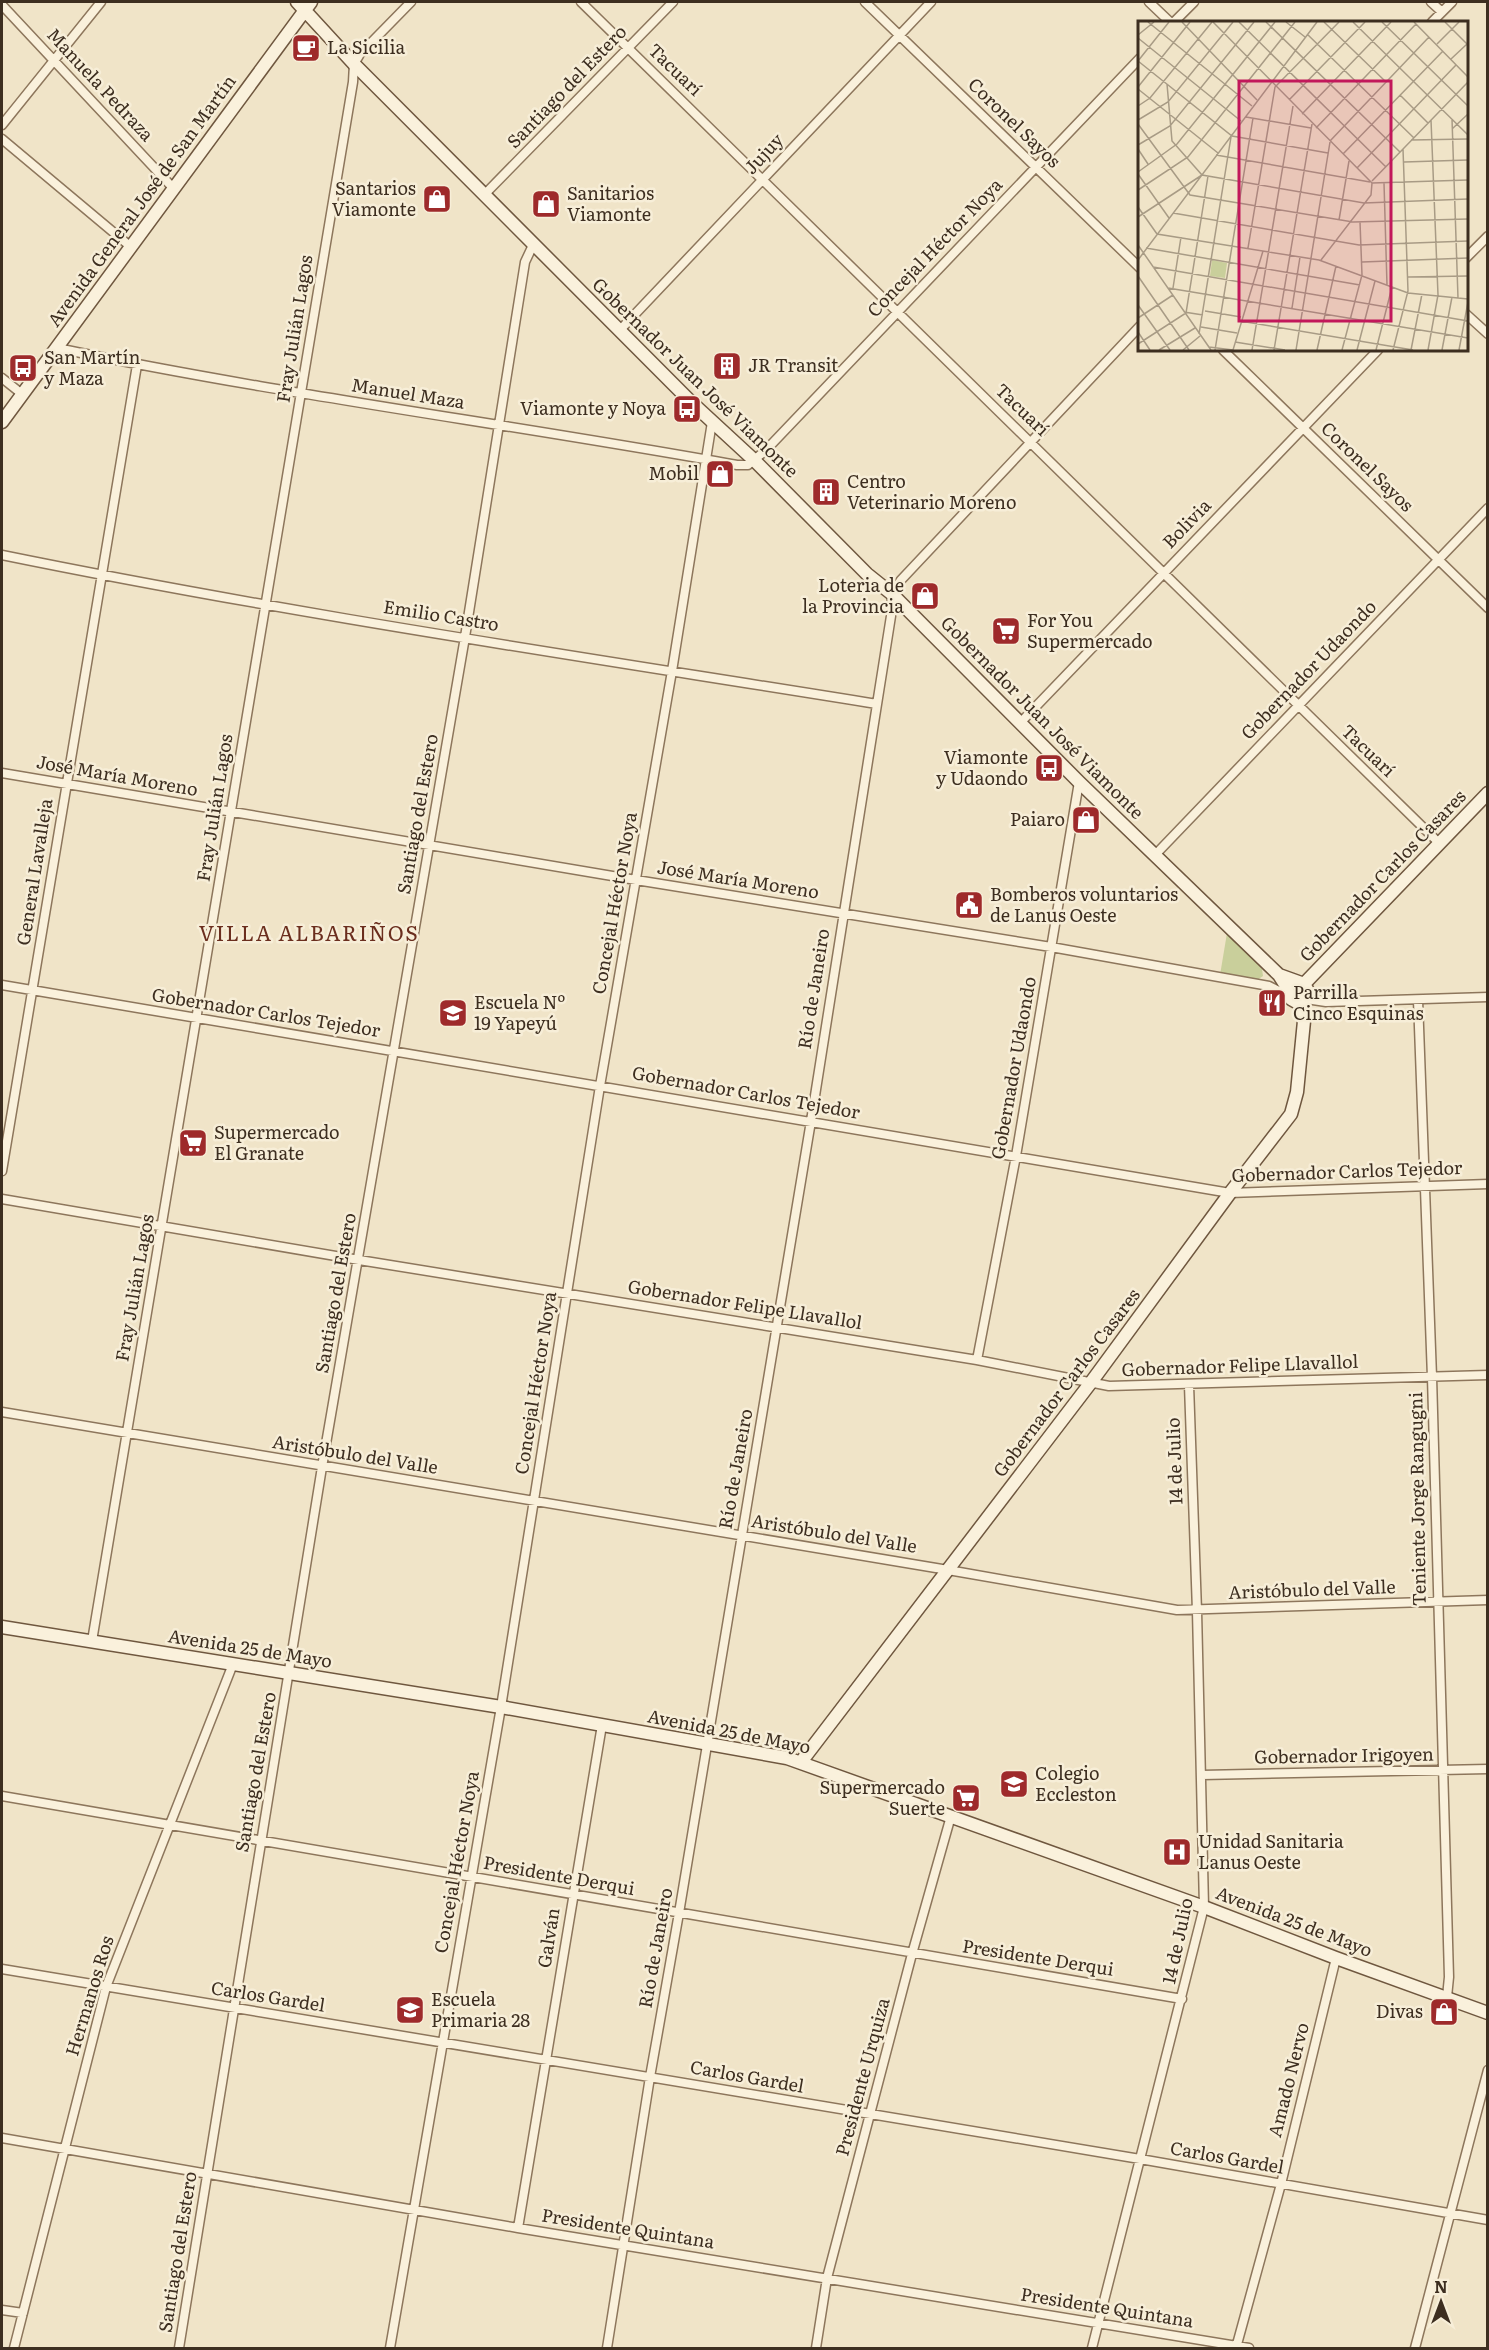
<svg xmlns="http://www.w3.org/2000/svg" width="1489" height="2350" viewBox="0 0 1489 2350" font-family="Literata,serif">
<rect width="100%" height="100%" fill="#f0e4c8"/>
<path fill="#c9cf9b" d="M1227 933 1262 969 1263 976 1257 980 1220 975Z"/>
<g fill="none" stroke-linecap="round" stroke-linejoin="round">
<g stroke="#8d765c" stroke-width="11">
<path id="street" d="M581 2 1439 843
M865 2 1140 268
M1149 2 1170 22
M1431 2 1442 12
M2 5 174 189
M1174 22 1194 2
M1432 22 1452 2
M2 125 101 2
M2 139 131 247
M484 195 673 2
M1466 258 1488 236
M1466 314 1488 334
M620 330 931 2
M57 348C282 395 511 424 737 465H748L766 450 1140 58
M1223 350 1488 608
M2 378 22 394
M2 555C291 614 585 657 877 704
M1021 722 1378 350
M2 773 636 880 1051 947 1269 986 1289 996
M1155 855 1488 508
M2 985 1230 1193 1488 1184
M1306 999 1326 1002 1488 997
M1418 1000 1432 1377 1449 1977 1447 1997
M2 1171 137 365
M2 1199 359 1260 977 1360 1109 1386 1488 1375
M977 1360 1016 1156 1079 782
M2 1412 948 1570 1177 1610 1488 1600
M92 1641 353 82 354 64 360 54 411 2
M1202 1775 1488 1769
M2 1796 1182 1999
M2 1969 1140 2159 1488 2220
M2 2138 518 2228 1249 2348
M518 2228 602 1725
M2 2310 23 2313
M14 2348 106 1987 233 1664
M179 2348 322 1467 465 637 525 262 533 245
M390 2348 501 1707 600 1086 672 671 712 422
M607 2348 650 2077 679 1913 811 1121 891 616 892 594 901 580 1140 326
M816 2348 827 2278 912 1954 951 1816
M1092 2348 1204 1907 1197 1611 1189 1385
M1236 2348 1281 2184 1336 1958
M1415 2348 1488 2070"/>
</g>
<g stroke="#6f573f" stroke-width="15">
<path id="secondary" d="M297 2 354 64 691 402 755 461 867 574 892 594 1079 782 1279 975 1286 986 1291 999 1298 1003 1306 999 1308 991 1304 984 1279 975
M2 422 311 2
M1304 984 1488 793
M2 1627 501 1707 787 1758 1204 1907 1336 1958 1488 2013
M801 1762 1092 1381 1230 1193 1291 1114 1297 1092 1304 1021 1302 1002"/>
</g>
<use href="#street" stroke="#faf1dc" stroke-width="8"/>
<use href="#secondary" stroke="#faf1dc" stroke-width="12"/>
</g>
<defs>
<g id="cafe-square" transform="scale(1.5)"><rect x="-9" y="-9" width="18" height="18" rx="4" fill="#9e2a2b" stroke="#f7eed8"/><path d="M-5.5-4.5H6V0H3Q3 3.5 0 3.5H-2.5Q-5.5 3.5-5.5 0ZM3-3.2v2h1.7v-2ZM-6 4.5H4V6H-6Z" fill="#fff"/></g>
<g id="shop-square" transform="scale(1.5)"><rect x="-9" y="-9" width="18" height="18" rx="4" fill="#9e2a2b" stroke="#f7eed8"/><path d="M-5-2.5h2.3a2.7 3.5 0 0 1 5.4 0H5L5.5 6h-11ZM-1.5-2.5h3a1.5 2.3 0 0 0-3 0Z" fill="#fff"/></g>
<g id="building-square" transform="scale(1.5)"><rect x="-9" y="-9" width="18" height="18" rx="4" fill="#9e2a2b" stroke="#f7eed8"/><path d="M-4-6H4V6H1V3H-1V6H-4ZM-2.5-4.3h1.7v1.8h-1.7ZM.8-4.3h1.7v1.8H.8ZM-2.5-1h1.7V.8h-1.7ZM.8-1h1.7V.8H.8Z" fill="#fff"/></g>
<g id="bus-square" transform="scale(1.5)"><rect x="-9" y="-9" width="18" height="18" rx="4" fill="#9e2a2b" stroke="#f7eed8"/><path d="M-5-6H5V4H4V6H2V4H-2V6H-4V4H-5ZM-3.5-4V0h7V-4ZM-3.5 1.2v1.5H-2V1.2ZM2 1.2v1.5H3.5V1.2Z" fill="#fff"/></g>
<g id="supermarket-square" transform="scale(1.5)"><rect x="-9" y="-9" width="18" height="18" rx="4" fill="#9e2a2b" stroke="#f7eed8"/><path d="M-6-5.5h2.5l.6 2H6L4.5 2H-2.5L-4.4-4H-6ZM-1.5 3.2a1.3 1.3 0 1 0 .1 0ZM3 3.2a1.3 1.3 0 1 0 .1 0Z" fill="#fff"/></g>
<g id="civic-square" transform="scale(1.5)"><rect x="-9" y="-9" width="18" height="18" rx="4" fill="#9e2a2b" stroke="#f7eed8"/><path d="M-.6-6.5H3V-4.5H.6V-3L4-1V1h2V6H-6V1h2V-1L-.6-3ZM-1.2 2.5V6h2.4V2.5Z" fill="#fff"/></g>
<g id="restaurant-square" transform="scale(1.5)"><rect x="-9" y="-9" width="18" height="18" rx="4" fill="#9e2a2b" stroke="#f7eed8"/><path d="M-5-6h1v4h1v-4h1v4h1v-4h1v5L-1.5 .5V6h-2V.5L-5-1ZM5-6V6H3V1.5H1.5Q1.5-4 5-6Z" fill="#fff"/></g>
<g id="school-square" transform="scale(1.5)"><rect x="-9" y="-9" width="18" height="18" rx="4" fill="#9e2a2b" stroke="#f7eed8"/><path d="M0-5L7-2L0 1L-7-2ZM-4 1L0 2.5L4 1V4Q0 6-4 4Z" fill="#fff"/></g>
<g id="hospital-square" transform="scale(1.5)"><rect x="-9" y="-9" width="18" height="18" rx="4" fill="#9e2a2b" stroke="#f7eed8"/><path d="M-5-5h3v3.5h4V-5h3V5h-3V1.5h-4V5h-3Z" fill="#fff"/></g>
</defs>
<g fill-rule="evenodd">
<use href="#cafe-square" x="306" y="48"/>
<use href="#shop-square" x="437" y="199"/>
<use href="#shop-square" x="546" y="204"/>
<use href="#building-square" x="727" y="366"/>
<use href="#bus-square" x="23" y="368"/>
<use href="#bus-square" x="687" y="409"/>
<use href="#shop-square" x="720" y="474"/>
<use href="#building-square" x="826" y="492"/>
<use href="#shop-square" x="925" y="596"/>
<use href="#supermarket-square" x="1006" y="631"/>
<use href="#bus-square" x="1049" y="768"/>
<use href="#shop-square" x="1086" y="820"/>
<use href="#civic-square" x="969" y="905"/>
<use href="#restaurant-square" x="1272" y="1003"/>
<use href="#school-square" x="453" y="1013"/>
<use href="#supermarket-square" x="193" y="1143"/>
<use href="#school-square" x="1014" y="1784"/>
<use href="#supermarket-square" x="966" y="1798"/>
<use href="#hospital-square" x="1177" y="1852"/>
<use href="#school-square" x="410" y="2010"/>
<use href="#shop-square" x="1444" y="2012"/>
</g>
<g text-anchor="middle" stroke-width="5" stroke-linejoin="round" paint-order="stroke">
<g font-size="18" fill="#3d2e20" stroke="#f7eed8" text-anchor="start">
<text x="327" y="54">La Sicilia</text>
<text x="416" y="195" text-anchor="end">Santarios<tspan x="416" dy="21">Viamonte</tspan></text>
<text x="567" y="200">Sanitarios<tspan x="567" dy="21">Viamonte</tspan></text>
<text x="44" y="364">San Martín<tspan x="44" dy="21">y Maza</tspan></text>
<text x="748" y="372">JR Transit</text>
<text x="666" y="415" text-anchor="end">Viamonte y Noya</text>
<text x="699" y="480" text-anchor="end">Mobil</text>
<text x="847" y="488">Centro<tspan x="847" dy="21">Veterinario Moreno</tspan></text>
<text x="904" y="592" text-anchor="end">Loteria de<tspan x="904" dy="21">la Provincia</tspan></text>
<text x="1027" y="627">For You<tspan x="1027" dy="21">Supermercado</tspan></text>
<text x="1028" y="764" text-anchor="end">Viamonte<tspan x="1028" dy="21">y Udaondo</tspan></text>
<text x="1065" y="826" text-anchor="end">Paiaro</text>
<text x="990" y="901">Bomberos voluntarios<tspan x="990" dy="21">de Lanus Oeste</tspan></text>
<text x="1293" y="999">Parrilla<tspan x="1293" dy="21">Cinco Esquinas</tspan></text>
<text x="474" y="1009">Escuela Nº<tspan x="474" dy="21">19 Yapeyú</tspan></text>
<text x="214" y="1139">Supermercado<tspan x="214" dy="21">El Granate</tspan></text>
<text x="1035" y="1780">Colegio<tspan x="1035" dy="21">Eccleston</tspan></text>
<text x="945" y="1794" text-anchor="end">Supermercado<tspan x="945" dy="21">Suerte</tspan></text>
<text x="1198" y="1848">Unidad Sanitaria<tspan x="1198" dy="21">Lanus Oeste</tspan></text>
<text x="431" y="2006">Escuela<tspan x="431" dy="21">Primaria 28</tspan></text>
<text x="1423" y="2018" text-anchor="end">Divas</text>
</g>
<g font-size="18" fill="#3d2e20" stroke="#f7eed8">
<text transform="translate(675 70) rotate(44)" y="6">Tacuarí</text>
<text transform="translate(100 85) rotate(47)" y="6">Manuela Pedraza</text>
<text transform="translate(567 87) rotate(-46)" y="6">Santiago del Estero</text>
<text transform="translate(1014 123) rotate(44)" y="6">Coronel Sayos</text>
<text transform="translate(764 154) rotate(-47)" y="6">Jujuy</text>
<text transform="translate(142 201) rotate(-54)" y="6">Avenida General José de San Martín</text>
<text transform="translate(935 248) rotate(-46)" y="6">Concejal Héctor Noya</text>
<text transform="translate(295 329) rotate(-81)" y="6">Fray Julián Lagos</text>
<text transform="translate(695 378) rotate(44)" y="6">Gobernador Juan José Viamonte</text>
<text transform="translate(408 394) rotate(9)" y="6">Manuel Maza</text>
<text transform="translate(1022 410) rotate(44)" y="6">Tacuarí</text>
<text transform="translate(1367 467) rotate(44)" y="6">Coronel Sayos</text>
<text transform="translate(1187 524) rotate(-46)" y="6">Bolivia</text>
<text transform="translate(441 616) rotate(9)" y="6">Emilio Castro</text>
<text transform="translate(1309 670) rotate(-46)" y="6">Gobernador Udaondo</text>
<text transform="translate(1042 718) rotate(45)" y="6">Gobernador Juan José Viamonte</text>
<text transform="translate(1368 751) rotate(44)" y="6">Tacuarí</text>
<text transform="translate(117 776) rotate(10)" y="6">José María Moreno</text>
<text transform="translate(215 808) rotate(-81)" y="6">Fray Julián Lagos</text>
<text transform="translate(418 814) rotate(-80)" y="6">Santiago del Estero</text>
<text transform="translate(35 872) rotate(-81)" y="6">General Lavalleja</text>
<text transform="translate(1383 876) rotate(-46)" y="6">Gobernador Carlos Casares</text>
<text transform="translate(738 880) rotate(9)" y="6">José María Moreno</text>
<text transform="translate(615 903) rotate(-80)" y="6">Concejal Héctor Noya</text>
<text transform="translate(814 989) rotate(-81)" y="6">Río de Janeiro</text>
<text transform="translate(266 1013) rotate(9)" y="6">Gobernador Carlos Tejedor</text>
<text transform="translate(1014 1068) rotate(-80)" y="6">Gobernador Udaondo</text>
<text transform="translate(746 1093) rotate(10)" y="6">Gobernador Carlos Tejedor</text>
<text transform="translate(1347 1172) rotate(-2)" y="6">Gobernador Carlos Tejedor</text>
<text transform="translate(135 1288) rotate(-80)" y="6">Fray Julián Lagos</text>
<text transform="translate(336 1293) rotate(-80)" y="6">Santiago del Estero</text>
<text transform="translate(745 1305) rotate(9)" y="6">Gobernador Felipe Llavallol</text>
<text transform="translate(1240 1366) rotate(-2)" y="6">Gobernador Felipe Llavallol</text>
<text transform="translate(536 1383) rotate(-81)" y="6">Concejal Héctor Noya</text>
<text transform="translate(1067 1383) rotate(-53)" y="6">Gobernador Carlos Casares</text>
<text transform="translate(355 1455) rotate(9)" y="6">Aristóbulo del Valle</text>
<text transform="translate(1175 1461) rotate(-92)" y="6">14 de Julio</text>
<text transform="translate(736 1469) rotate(-80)" y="6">Río de Janeiro</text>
<text transform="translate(1418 1499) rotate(-91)" y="6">Teniente Jorge Rangugni</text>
<text transform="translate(834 1534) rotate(9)" y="6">Aristóbulo del Valle</text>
<text transform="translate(1312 1590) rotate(-2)" y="6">Aristóbulo del Valle</text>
<text transform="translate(250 1649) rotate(9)" y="6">Avenida 25 de Mayo</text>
<text transform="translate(729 1732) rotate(11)" y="6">Avenida 25 de Mayo</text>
<text transform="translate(1344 1756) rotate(-1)" y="6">Gobernador Irigoyen</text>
<text transform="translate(256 1772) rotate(-80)" y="6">Santiago del Estero</text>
<text transform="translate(457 1862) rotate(-80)" y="6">Concejal Héctor Noya</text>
<text transform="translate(559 1876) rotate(10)" y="6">Presidente Derqui</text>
<text transform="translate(1294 1922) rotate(21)" y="6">Avenida 25 de Mayo</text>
<text transform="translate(549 1938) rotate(-81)" y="6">Galván</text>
<text transform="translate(1178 1941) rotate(-78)" y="6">14 de Julio</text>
<text transform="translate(656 1948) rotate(-80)" y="6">Río de Janeiro</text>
<text transform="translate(1038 1958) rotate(9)" y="6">Presidente Derqui</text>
<text transform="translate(90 1996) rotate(-73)" y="6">Hermanos Ros</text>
<text transform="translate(268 1997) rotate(9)" y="6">Carlos Gardel</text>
<text transform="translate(747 2077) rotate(10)" y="6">Carlos Gardel</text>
<text transform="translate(863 2077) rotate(-75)" y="6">Presidente Urquiza</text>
<text transform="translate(1289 2080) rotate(-76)" y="6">Amado Nervo</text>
<text transform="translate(1227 2158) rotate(10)" y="6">Carlos Gardel</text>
<text transform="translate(628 2229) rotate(9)" y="6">Presidente Quintana</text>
<text transform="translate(178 2252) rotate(-81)" y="6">Santiago del Estero</text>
<text transform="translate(1107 2308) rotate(9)" y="6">Presidente Quintana</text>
</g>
<g font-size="21" letter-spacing="1.5" fill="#6b2e1e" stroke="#f7eed8">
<text x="309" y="941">VILLA ALBARIÑOS</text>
</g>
</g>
<g transform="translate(1138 21)">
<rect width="330" height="330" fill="#f0e4c8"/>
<path d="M74 239 89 242 87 257 72 255Z" fill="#c9cf9b"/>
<path fill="none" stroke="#a89b85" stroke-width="1.5" d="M10 1 114 85M44 1 119 79M75 1 234 162M101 1 248 146M128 1 262 131M148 1 167 16M186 1 248 61M215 1 330 114M244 1 330 85M276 1 330 56M307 1 330 24M169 13 276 117M0 14 16 1M0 17 103 100M299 23 321 1M313 38 329 23M0 40 94 115 190 132M0 40 31 1M29 63 34 120 64 154 226 182 330 178M0 66 52 1M0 68 80 132M262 74 290 102M151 79 227 1M0 85 12 77 74 1M164 93 253 1M108 96 173 107M314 98 320 277M0 99 30 81 95 1M0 103 52 174 215 201 330 198M178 107 278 3M314 108 330 93M273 119 330 118M192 120 291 16M0 124 32 105 116 1M0 128 10 143M205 133 305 30M78 134 232 161M266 141 330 139M219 147 318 44M0 151 39 123 137 1M0 153 31 197M234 160 330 61M234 162 330 159M246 162 249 264M0 169 50 136 157 1M0 186 19 213 181 239 270 272 330 278M35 192 221 224 330 220M0 196 64 154M201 199 211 140M0 224 73 329M8 227 222 264M110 227 137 66 201 1M0 239 179 1M183 239 233 174 234 162M224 241 330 237M15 246 330 300M0 255 51 329M270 256 330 255M30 267 330 317M35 267 43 216M0 284 32 329M154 287 162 236M67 290 103 296M46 291 65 294M0 297 35 274M102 300 275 329M63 306 99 312M0 311 12 329M61 313 93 116M97 321 147 329M0 323 48 292 70 155M71 326 95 329 125 230M21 329 57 307M45 329 62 315M77 329 115 97M114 329 155 85M136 329 174 103M158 329 192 121M179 329 198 245M204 329 224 254 222 201M219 329 237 260M238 329 254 266M255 329 270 270 265 128M273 329 284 273M290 329 300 274 293 99M304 329 314 276M321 329 330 281"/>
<path fill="#c2185b" fill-opacity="0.15" stroke="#c2185b" stroke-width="3" d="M101 60H253V300H101Z"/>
<rect width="330" height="330" fill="none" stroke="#3d2e20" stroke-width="3"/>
</g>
<rect width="1489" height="2350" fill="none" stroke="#3d2e20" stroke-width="6"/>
<g transform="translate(1441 2302)" stroke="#f7eed8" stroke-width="4.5" paint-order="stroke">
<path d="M0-4.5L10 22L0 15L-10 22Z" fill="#3d2e20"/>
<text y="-9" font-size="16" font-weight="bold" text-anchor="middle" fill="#3d2e20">N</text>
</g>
</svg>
